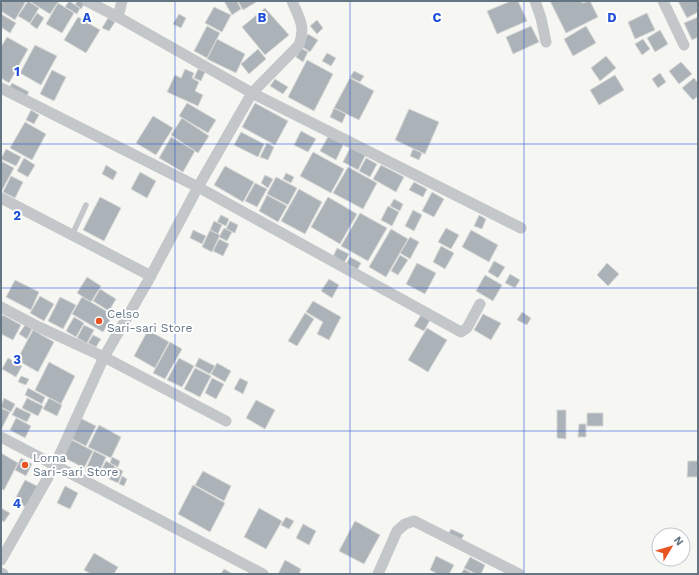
<svg xmlns="http://www.w3.org/2000/svg" width="699" height="575" viewBox="0 0 699 575" font-family="'Work Sans',sans-serif">
<rect width="100%" height="100%" fill="#f6f6f2"/>
<path fill="#abb3b9" stroke="#d7d7d5" d="M3 1H26L15 20 1 11V4Z
M28 1 39 8 30 23 18 16Z
M29 1H59L50 14Z
M69 1 80 8 77 14 65 7Z
M77 1H81L85 3 81 9 75 5Z
M224 1H237L241 9 232 15Z
M238 1H258L243 10Z
M511 1H518L527 21 497 34 487 11Z
M550 1H581L582 3 590 1 598 17 566 33Z
M678 1H698V12L687 18Z
M58 3 74 13 62 33 46 24Z
M214 7 231 15 222 32 205 23Z
M265 8 289 35 265 55 242 27Z
M37 13 44 18 37 29 30 24Z
M647 13 655 30 635 39 628 22Z
M1 14 16 23 10 33 1 27Z
M179 14 186 18 181 28 173 24Z
M78 17 100 30 86 53 64 40Z
M698 17V37L692 40 684 23Z
M108 18 115 22 109 31 102 28Z
M317 20 323 28 317 34 310 26Z
M207 26 220 33 207 58 194 51Z
M531 26 539 42 513 54 506 37Z
M586 26 596 43 573 56 564 39Z
M660 30 668 44 655 52 647 38Z
M308 34 318 40 310 52 301 46Z
M7 37 28 49 9 83 1 78V47Z
M217 39 245 54 236 73 207 59Z
M643 39 650 49 642 55 635 44Z
M35 45 57 56 41 85 20 73Z
M301 48 308 52 303 62 296 57Z
M258 49 266 59 249 74 241 64Z
M327 53 336 58 331 66 322 61Z
M606 56 616 68 600 81 591 68Z
M307 60 333 74 314 111 288 97Z
M681 62 692 74 679 84 669 71Z
M185 69 194 73 192 78 199 82 195 91 203 95 198 106 167 92 175 75 181 78Z
M198 69 205 72 201 81 194 78Z
M52 70 66 77 54 101 40 94Z
M354 71 364 76 360 82 350 77Z
M660 73 666 82 658 88 652 79Z
M615 75 624 90 599 105 590 90Z
M350 78 374 91 359 120 334 108Z
M694 78 698 83V96L693 100 682 88Z
M275 79 288 87 283 94 270 86Z
M12 83 29 92 25 99 8 90Z
M187 103 216 120 208 133 179 116Z
M255 103 288 121 275 145 242 127Z
M334 108 346 114 342 123 330 117Z
M409 109 439 122 425 154 395 140Z
M31 110 39 115 34 124 26 120Z
M153 116 173 128 156 155 136 143Z
M182 118 209 136 198 153 171 135Z
M25 122 46 134 32 160 10 148Z
M301 131 316 139 308 152 294 145Z
M241 132 264 144 258 157 234 145Z
M329 135 344 143 336 160 320 151Z
M171 137 195 151 183 172 159 158Z
M267 143 274 147 268 160 260 157Z
M351 146 366 154 358 170 343 162Z
M6 149 21 157 16 166 1 159Z
M413 149 422 153 419 160 410 156Z
M313 152 344 169 331 193 300 176Z
M24 158 35 165 28 177 17 171Z
M366 158 377 164 370 177 359 171Z
M1 161 14 168 1 192Z
M106 165 117 172 113 180 102 174Z
M381 165 404 177 396 192 373 179Z
M225 166 254 182 243 202 214 185Z
M348 167 377 183 363 209 333 193Z
M140 172 156 181 147 198 131 189Z
M286 173 294 177 291 183 283 179Z
M265 175 273 179 268 188 261 183Z
M11 176 23 182 15 198 3 192Z
M276 177 297 188 288 205 267 194Z
M414 182 427 189 423 197 409 190Z
M255 183 267 189 257 207 245 201Z
M299 189 322 202 305 234 281 221Z
M432 192 444 199 434 217 422 211Z
M267 195 287 206 278 222 259 211Z
M100 197 121 208 104 241 83 230Z
M328 197 357 214 340 244 311 227Z
M394 199 403 204 400 211 390 206Z
M388 206 399 212 392 226 381 220Z
M413 210 422 215 414 231 405 226Z
M360 213 387 228 368 261 341 246Z
M221 215 229 219 226 226 217 222Z
M479 215 486 219 482 229 474 226Z
M214 221 222 225 218 234 210 230Z
M230 221 238 225 235 233 226 229Z
M224 228 232 232 227 241 219 237Z
M446 228 459 235 451 249 438 242Z
M391 229 408 239 386 277 369 267Z
M193 230 206 236 202 244 190 238Z
M210 230 220 235 212 252 202 247Z
M471 230 498 245 489 262 462 247Z
M410 237 419 242 410 259 400 253Z
M219 239 229 244 223 256 213 251Z
M441 246 454 253 445 269 433 262Z
M337 248 349 254 343 265 332 259Z
M400 255 408 260 398 275 391 271Z
M350 257 361 263 356 272 345 266Z
M494 261 505 267 498 278 488 272Z
M417 263 436 273 425 294 406 284Z
M607 263 619 274 608 286 597 275Z
M510 274 520 280 515 288 505 283Z
M485 275 502 285 493 301 476 291Z
M87 277 101 286 91 302 77 293Z
M329 279 339 285 332 298 321 291Z
M15 280 39 292 31 310 6 297Z
M100 289 116 299 109 311 93 301Z
M40 296 54 304 44 321 30 313Z
M60 297 76 305 63 329 48 321Z
M82 297 113 315 103 332 72 314Z
M313 301 341 317 329 340 317 334 323 322 306 312Z
M522 312 531 318 527 325 517 320Z
M305 313 314 319 297 346 288 341Z
M483 314 501 323 491 340 474 330Z
M3 315 21 325 13 340 1 334V318Z
M421 315 430 320 424 331 414 326Z
M74 317 84 323 76 337 66 331Z
M25 325 32 329 27 339 19 334Z
M84 325 94 330 87 343 77 338Z
M427 328 447 340 428 372 408 360Z
M33 330 54 342 38 372 17 360Z
M148 330 169 342 155 368 134 356Z
M93 335 101 339 96 347 88 343Z
M170 342 182 349 165 379 153 373Z
M8 358 22 366 16 377 2 369Z
M179 358 194 366 182 387 167 380Z
M199 358 215 366 210 374 195 366Z
M49 362 75 376 61 404 35 390Z
M217 363 231 371 225 382 211 374Z
M195 368 211 376 200 397 184 389Z
M21 376 29 379 26 385 18 382Z
M212 378 224 384 216 399 205 393Z
M240 378 248 382 243 394 234 389Z
M28 388 45 397 42 404 25 395Z
M4 398 15 404 11 412 1 407Z
M27 398 43 406 38 416 22 408Z
M49 398 62 405 57 416 43 409Z
M256 400 275 410 265 429 246 418Z
M16 407 31 414 27 422 12 415Z
M1 408 10 412 1 430Z
M557 410H566V439L557 438Z
M587 413H603V426H587Z
M16 418 31 426 25 438 10 430Z
M80 418 96 426 86 446 70 438Z
M579 424H586V437H578Z
M99 425 121 437 111 458 88 447Z
M72 440 93 451 84 468 63 457Z
M94 451 106 457 97 477 85 471Z
M1 453 18 463 4 490 1 489Z
M112 457 120 461 118 467 110 463Z
M21 458 32 464 26 476 15 470Z
M106 461 115 466 108 478 99 474Z
M688 461H698V477H687Z
M115 467 123 471 118 483 109 479Z
M203 471 231 486 224 501 195 485Z
M122 476 127 479 124 486 119 484Z
M25 480 39 487 28 508 14 501Z
M193 485 225 503 210 532 178 514Z
M65 486 78 493 70 509 57 503Z
M1 508 10 513 4 522 1 520Z
M259 508 282 521 266 549 244 537Z
M286 517 294 521 289 529 281 525Z
M355 521 380 535 364 564 339 551Z
M303 524 316 531 309 545 296 538Z
M451 529 464 535 459 543 447 536Z
M94 553 118 567 114 574H91L84 570Z
M436 556 454 565 449 574H438L430 570Z
M470 557 485 565 481 574H476L464 568Z
M285 560 301 569 299 574H278Z
M224 569 233 574H221Z
M464 569 473 574H461Z"/>
<g fill="none" stroke-linecap="round" stroke-linejoin="round">
<path stroke="#c3c7ca" stroke-width="5.5" d="M72 235 86 205"/>
<path stroke="#c3c7ca" stroke-width="11" d="M87 1 118 17 252 93 521 228
M535 1 541 18 546 42
M663 1 684 45
M118 17 122 1
M1 88 198 187 461 332 467 328 480 304
M1 198 151 276
M1 307 39 327 104 357 226 421
M1 437 263 574
M1 560 55 465 104 357 148 281 198 187 252 93 299 45C306 26 299 18 292 1
M1 573 3 574
M378 574 397 531 405 524 414 521 519 574"/>
</g>
<path fill="none" stroke="#1d4ed8" stroke-width="1" stroke-opacity="0.55" d="M175 1V574M350 1V574M524 1V574M1 144H698M1 288H698M1 431H698"/>
<g fill="#e75422" stroke="#fff" stroke-width="1.5">
<circle cx="99" cy="321" r="4"/>
<circle cx="25" cy="465" r="4"/>
</g>
<g text-anchor="middle" stroke-width="4" stroke-linejoin="round" paint-order="stroke">
<g font-size="12" fill="#647584" stroke="#fff" text-anchor="start">
<text x="107" y="318">Celso<tspan x="107" dy="14">Sari-sari Store</tspan></text>
<text x="33" y="462">Lorna<tspan x="33" dy="14">Sari-sari Store</tspan></text>
</g>
</g>
<g font-size="13" text-anchor="middle" font-weight="bold" fill="#1d4ed8" stroke="#fff" stroke-width="4" stroke-linejoin="round" paint-order="stroke">
<text x="87" y="22">A</text>
<text x="262" y="22">B</text>
<text x="437" y="22">C</text>
<text x="612" y="22">D</text>
<text x="17" y="76">1</text>
<text x="17" y="220">2</text>
<text x="17" y="364">3</text>
<text x="17" y="508">4</text>
</g>
<rect width="699" height="575" fill="none" stroke="#647584" stroke-width="4"/>
<g transform="translate(671 547) rotate(52)"><circle r="19" fill="#ffffff" stroke="#c1c8ce"/>
<path d="M0-3L7 15L0 10L-7 15Z" fill="#e75422"/>
<text y="-6" font-size="11" font-weight="bold" text-anchor="middle" fill="#647584">N</text>
</g>
</svg>
